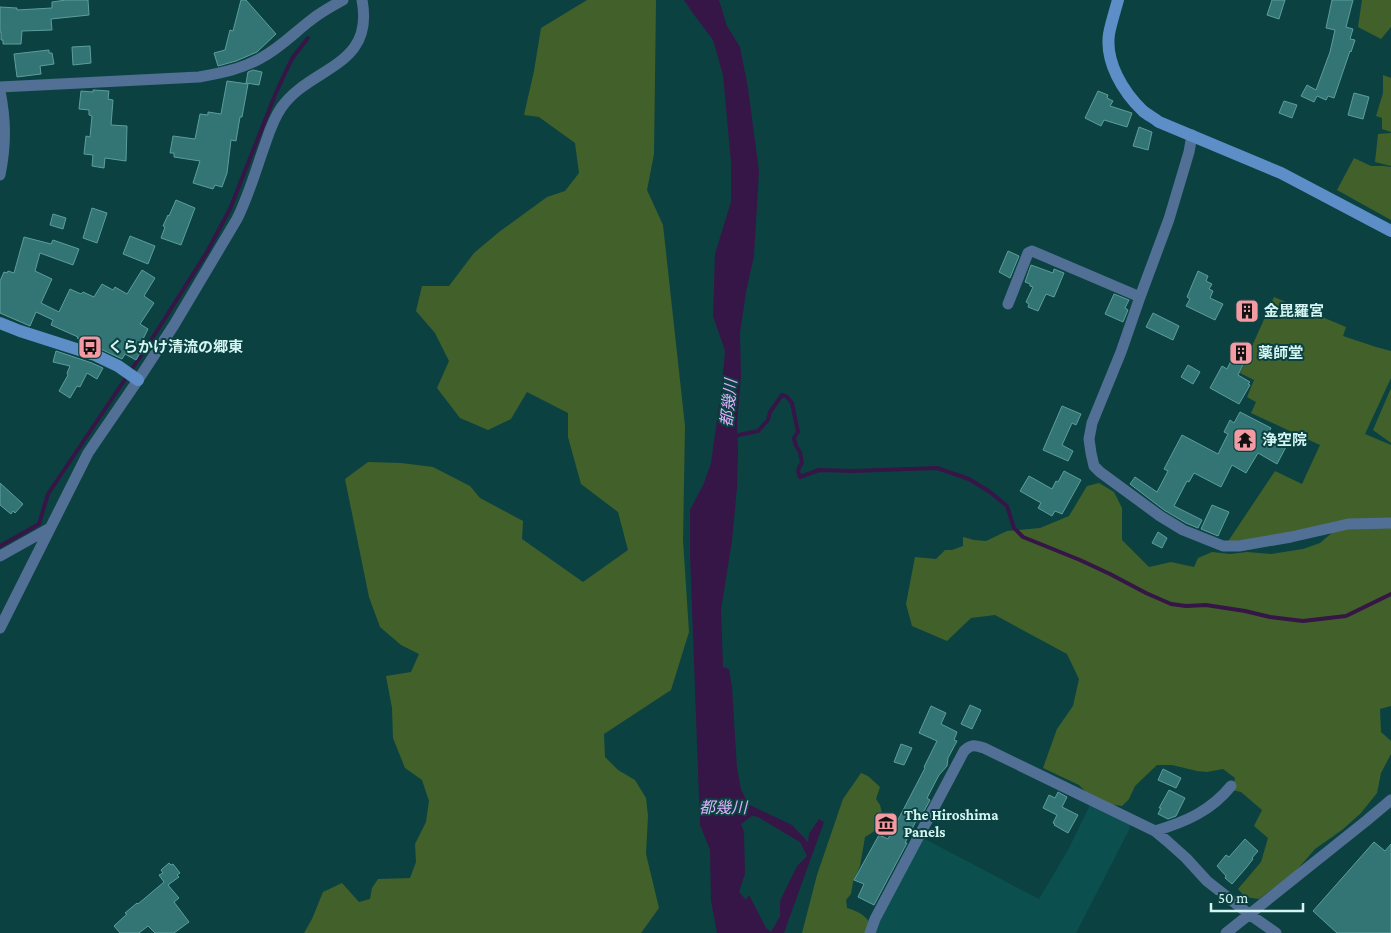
<svg xmlns="http://www.w3.org/2000/svg" width="1391" height="933" viewBox="0 0 1391 933" font-family="'Crimson Pro','Noto Sans JP',serif">
<rect width="100%" height="100%" fill="#0b4241"/>
<path fill="#0b4f4e" d="M1090 805 1129 822 1130 828 1076 933H874L882 912 923 838 1039 899 1068 850Z"/>
<path fill="#42602a" d="M587 0H656L654 154 647 190 663 225 685 426 683 540 689 632 671 690 604 734 605 757 618 770 635 780 646 798 648 816 646 854 659 908 641 933H304L312 919 323 892 342 883 359 902 370 899 372 888 378 879 410 878 416 862 415 844 426 822 429 801 422 780 405 768 393 738 392 708 386 676 411 672 419 654 401 645 380 627 369 597 345 479 368 462 401 463 433 467 470 486 480 498 523 521 522 539 583 582 628 550 618 512 581 484 568 437V413L527 392 511 419 488 430 460 418 437 388 449 361 435 333 416 311 422 286H449L474 253 499 232 547 197 565 191 579 173 575 143 539 117 524 115 534 71 541 28Z
M1362 0H1391V27L1381 39 1358 27Z
M1383 75 1391 78V132L1382 129V118L1376 116 1383 93Z
M1391 133V166L1375 162 1378 134Z
M1354 158 1371 166H1384L1391 167V220L1337 190Z
M1274 297 1346 327 1343 336 1376 347 1391 351V378L1365 434 1391 445V520L1227 543 1275 471 1302 484 1320 445 1251 413 1256 402 1247 397 1254 380 1240 373Z
M1391 388V443L1373 430Z
M1099 483 1114 492 1122 508V540L1149 567 1171 562 1194 567 1198 558 1212 552 1230 554 1247 552 1271 554 1303 549 1320 543 1334 531 1391 521V706L1380 709 1381 732 1391 741V754L1381 773 1377 793 1361 813 1342 830 1315 849 1295 872 1259 899 1245 897 1238 889 1261 862 1268 838 1254 826 1262 810 1241 792 1232 790 1235 778 1223 769 1207 772 1197 771 1172 765H1157L1135 786 1129 799 1122 806 1108 804 1090 796 1079 785 1043 768 1057 729 1073 706 1079 679 1067 654 995 615 971 618 947 641 912 626 906 604 915 557 936 559 945 550H952L963 546V537L974 540 986 541 1007 531 1040 528 1069 516 1087 486Z
M861 773 868 776 880 787 876 799 880 805 883 817 873 832 865 837 860 866 853 882 851 894 846 900 847 908C860 912 872 918 872 933H802L817 875 843 799Z"/>
<path fill="#361646" fill-rule="evenodd" d="M684 0H719L727 26 740 47 748 88 759 171 754 256 746 292 740 333 741 375 737 424 738 453 737 488 732 541 721 610 723 667 729 669 732 687 737 768 741 789 748 804 792 825 808 842 809 834 819 819 824 822 784 933H717L711 901 710 850 700 825 690 554V510L704 483 711 463 722 384 725 351 713 316 715 254 731 202V162L723 75 713 40 692 12ZM752 816 758 817 800 842 807 856 797 866 780 901V916L771 932 766 928 749 895 746 900 739 892 745 874 744 832 741 824Z"/>
<g fill="none" stroke-linecap="round" stroke-linejoin="round">
<path stroke="#361646" stroke-width="4" d="M734 436 758 431 768 420 770 412 782 395 786 396 792 403 798 432 794 438 796 446 800 452 802 463C798 468 797 471 800 477L819 470 853 471 937 468 969 479 990 492 1007 506 1014 528 1023 537 1080 560 1110 574 1146 593 1171 604 1186 606 1206 605 1245 611 1270 617 1303 621 1346 616 1391 594
M0 546 39 524 48 494 150 342 207 252 230 209 275 95 286 71 293 57 308 38"/>
</g>
<path fill="#327574" stroke="#5c9e9c" d="M66 0H88L89 15 51 19 52 30 22 31 21 44H3V40H1V32H0V7L17 8V10L52 8V2Z
M241 0H246L276 34 257 52 236 61 218 66 214 53 225 50 230 30 233 31Z
M1272 0H1285L1279 19 1267 15Z
M1332 0H1353L1346 27 1353 29 1350 39 1355 40 1351 52 1350 51 1334 98 1328 96 1326 100 1317 96 1314 102 1301 96 1307 85 1316 90 1330 52 1335 30 1326 28Z
M90 46 91 63 73 65 72 47Z
M49 50V53H52L54 64 40 66 41 74 17 77 14 54Z
M253 70 262 72 259 85 246 83 248 72Z
M227 81 248 84 242 117H240L236 141 231 140 227 173 222 187 215 185 213 189 193 183 200 161 174 157V153H170L173 136 195 139 200 114 208 115V112L221 114Z
M93 90 109 91 108 99 113 100 111 125 127 126 126 161 105 158 104 168 92 166 93 155 84 154 86 136 90 137 92 116 89 115V110L79 109 81 91 93 92Z
M1098 91 1108 95 1107 98 1113 101 1110 106 1132 113 1127 127 1104 120 1101 126 1085 118Z
M1354 93 1369 97 1363 119 1348 115Z
M1284 101 1297 105 1292 118 1279 113Z
M1139 127 1152 132 1148 150 1133 146Z
M176 200 195 208 181 245 161 238 165 227 163 226 168 215 169 216Z
M92 208 107 213 97 243 83 238Z
M53 214 66 218 63 229 50 225Z
M130 236 155 246 148 264 123 254Z
M24 237 51 244 53 240 79 249 73 265 40 253 35 271 52 279 41 303 59 312 70 289 81 294 83 292 94 297 102 284 113 290 115 287 127 294 142 270 155 278 144 296 154 303 140 324 148 329 143 339 147 341 136 360 125 354 122 359 77 338 78 337 51 325 53 320 36 312 30 326 0 313V281L4 272 7 273 8 271 14 273Z
M1008 251 1019 256 1010 278 999 272Z
M1031 265 1053 273 1054 269 1064 273 1054 297 1046 294 1038 311 1028 307 1029 304 1026 302 1033 287 1030 286V284L1025 282Z
M1198 271 1208 276 1206 281 1212 284 1209 289 1213 291 1210 298 1223 304 1215 320 1186 306 1190 299 1187 297Z
M1114 294 1129 300 1125 308 1128 310 1123 322 1105 314Z
M1153 313 1179 326 1173 340 1146 327Z
M1238 347 1249 352 1238 375 1250 382 1248 384 1250 385 1239 404 1210 388 1222 366 1227 369Z
M56 351 92 363 103 368 97 379 87 373 80 387 77 386 70 398 59 391 68 375 67 373 70 366 53 362Z
M1188 365 1200 372 1193 384 1181 377Z
M1062 406 1081 414 1076 425 1072 423 1062 445 1073 451 1068 461 1043 450Z
M1240 412 1271 428 1268 434 1287 445 1277 464 1258 453 1246 473 1232 465 1221 487 1194 473 1189 482 1187 481 1174 506 1202 520 1198 528 1186 523 1164 510 1130 484 1135 477 1157 492 1168 471 1164 469 1182 435 1218 454 1228 434 1224 432 1230 420 1234 423Z
M1064 471 1081 480 1062 514 1055 511 1052 516 1038 508 1041 503 1020 491 1029 476 1052 489 1056 481 1058 482Z
M0 483 23 504 15 513 13 511 11 514 0 505Z
M1212 505 1229 512 1218 536 1201 529Z
M1158 532 1167 538 1162 548 1152 543Z
M970 705 981 710 972 729 961 724Z
M931 706 946 713 941 724 957 732 954 740 957 741 948 758 947 766 939 775 927 798 930 800 918 822 916 821 905 843H907L874 905 858 897 864 884 854 880 879 835 888 839 925 768 924 767 937 741 919 733Z
M901 744 912 748 904 765 894 762Z
M1163 769 1181 778 1176 788 1158 780Z
M1169 790 1185 798 1176 816 1168 819 1158 814 1161 808H1159Z
M1058 792 1067 797 1062 807 1078 815 1068 833 1054 825 1055 824 1053 823 1057 815 1043 808 1049 795 1055 798Z
M1245 839 1258 851 1252 858 1253 859 1246 868 1232 884 1225 878 1226 876 1217 866 1226 855 1229 857Z
M1374 842 1385 851 1391 844V933H1337L1313 911Z
M169 863 171 865 173 864 180 873 177 875 179 877 168 885 179 898 174 902 189 922 174 933H155L148 926 139 933H120L114 926 127 914 125 913 137 903 138 904 164 882 159 875 163 873 161 870Z"/>
<g fill="none" stroke-linecap="round" stroke-linejoin="round">
<path stroke="#527095" stroke-width="11" d="M0 87 199 77C221 73 242 69 261 58 280 48 294 33 311 20 321 12 332 6 343 0
M0 91C6 121 6 145 0 175
M1192 135 1189 152 1169 219 1140 297 1121 352 1092 423 1089 439 1091 453 1094 466 1100 472 1160 516 1183 530 1223 546H1239L1291 537 1348 524 1391 523
M1008 304 1028 253 1032 251 1140 297
M0 556 50 528
M0 628 88 453 138 380 174 325 237 219C248 197 255 173 263 150 268 136 272 121 281 108 310 66 375 68 362 0
M1155 831C1185 822 1211 811 1231 786
M870 933 875 919 964 751C971 744 975 745 984 748L1155 831 1167 841 1186 858 1207 881 1249 914 1276 933
M1226 933 1366 821 1391 800"/>
<path stroke="#5d8ec7" stroke-width="12" d="M1118 0C1115 11 1111 23 1109 34 1105 62 1123 92 1143 111 1148 115 1154 118 1159 122L1281 173 1391 231
M0 323 20 331 95 355 118 366 138 380"/>
</g>
<defs>
<g id="building-square" transform="scale(1.25)"><rect x="-9" y="-9" width="18" height="18" rx="4" fill="#f49aa3" stroke="#0b4241"/><path d="M-4-6H4V6H1V3H-1V6H-4ZM-2.5-4.3h1.7v1.8h-1.7ZM.8-4.3h1.7v1.8H.8ZM-2.5-1h1.7V.8h-1.7ZM.8-1h1.7V.8H.8Z" fill="#111"/></g>
<g id="bus-square" transform="scale(1.25)"><rect x="-9" y="-9" width="18" height="18" rx="4" fill="#f49aa3" stroke="#0b4241"/><path d="M-5-6H5V4H4V6H2V4H-2V6H-4V4H-5ZM-3.5-4V0h7V-4ZM-3.5 1.2v1.5H-2V1.2ZM2 1.2v1.5H3.5V1.2Z" fill="#111"/></g>
<g id="temple-square" transform="scale(1.25)"><rect x="-9" y="-9" width="18" height="18" rx="4" fill="#f49aa3" stroke="#0b4241"/><path d="M0-6L5-2H3V0L6.5 2.5H4V6H1.5V3h-3V6H-4V2.5H-6.5L-3 0V-2H-5Z" fill="#111"/></g>
<g id="museum-square" transform="scale(1.25)"><rect x="-9" y="-9" width="18" height="18" rx="4" fill="#f49aa3" stroke="#0b4241"/><path d="M0-6L6-3V-2H-6V-3ZM-5-1h2V3h-2ZM-1-1h2V3h-2ZM3-1h2V3H3ZM-6 4H6V6H-6Z" fill="#111"/></g>
</defs>
<g fill-rule="evenodd">
<use href="#building-square" x="1247" y="311"/>
<use href="#bus-square" x="90" y="347"/>
<use href="#building-square" x="1241" y="353"/>
<use href="#temple-square" x="1245" y="440"/>
<use href="#museum-square" x="886" y="824"/>
</g>
<g text-anchor="middle" stroke-width="4" stroke-linejoin="round" paint-order="stroke">
<g font-size="15" font-weight="bold" fill="#d4f5f3" stroke="#0b4241" text-anchor="start">
<text x="1264" y="316">金毘羅宮</text>
<text x="108" y="352">くらかけ清流の郷東</text>
<text x="1258" y="358">薬師堂</text>
<text x="1262" y="445">浄空院</text>
<text x="904" y="820">The Hiroshima<tspan x="904" dy="17">Panels</tspan></text>
</g>
<g font-size="16" font-style="italic" fill="#e2affe" stroke="#0b4241">
<text transform="translate(728 403) rotate(-84)" y="6">都幾川</text>
<text x="723" y="813">都幾川</text>
</g>
</g>
<path d="M1211 903v8h92v-8" fill="none" stroke="#d4f5f3" stroke-width="2.5"/>
<text x="1218" y="903" font-size="15" fill="#d4f5f3" stroke="#0b4241" stroke-width="4" paint-order="stroke">50 m</text>
</svg>
